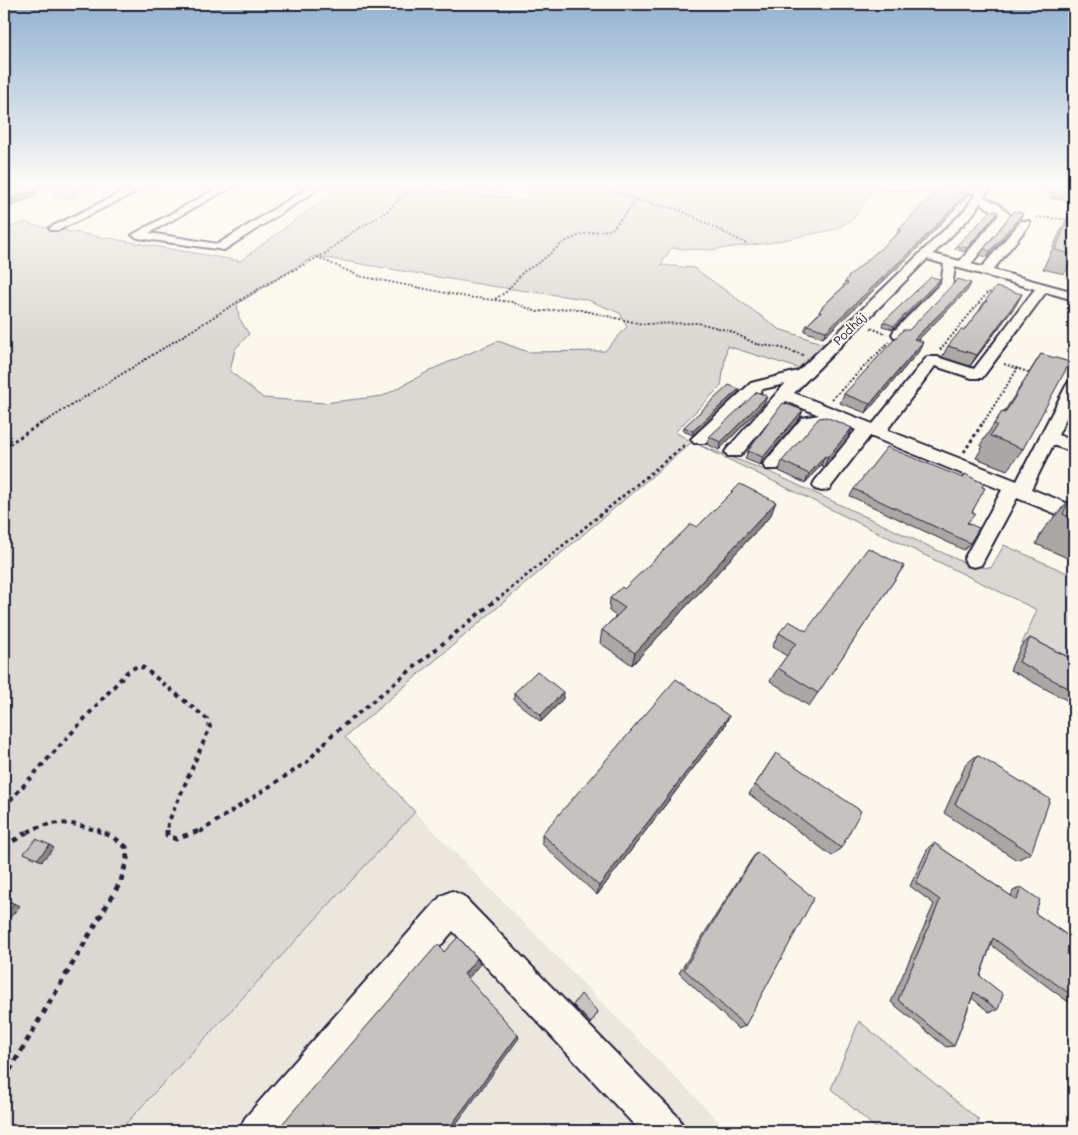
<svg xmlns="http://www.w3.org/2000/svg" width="1078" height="1135" viewBox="0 0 1078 1135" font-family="Mali,sans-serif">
<rect width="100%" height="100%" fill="#fbf7ec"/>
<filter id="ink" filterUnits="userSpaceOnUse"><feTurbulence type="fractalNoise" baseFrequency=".02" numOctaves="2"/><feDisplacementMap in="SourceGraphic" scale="10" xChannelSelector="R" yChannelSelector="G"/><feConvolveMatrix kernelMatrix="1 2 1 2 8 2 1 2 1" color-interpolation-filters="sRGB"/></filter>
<g filter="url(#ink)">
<path fill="#ebe7df" d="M415 812 728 1131H120Z"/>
<path fill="#dbd8d3" stroke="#7e7d87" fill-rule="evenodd" d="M4 184H103L67 199 54 197 60 187 34 188 38 184Z
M345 184H453L446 191 525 200 535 184 875 185 855 217 836 229 768 243 709 250 671 248 661 265 694 268 779 329 827 345 804 370 727 346 721 386 675 432 692 442 345 737 415 812 119 1131H4V229L26 222 32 225 240 261ZM314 256 491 286 585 299 620 313 627 327 605 351 528 352 498 341 435 368 383 396 324 403 263 398 230 371 235 349 249 334 239 318 237 304Z
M699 445 770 472 971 566 991 568 1004 545 1074 576V673L1021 646 1037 610Z
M859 1021 979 1120 976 1131H879L831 1089Z"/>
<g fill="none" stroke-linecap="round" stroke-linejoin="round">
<g stroke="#22223b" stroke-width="4">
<path id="minor" d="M4 184H37L39 186C30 192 14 191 4 190Z
M139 184H152L59 230H51L49 228Z
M225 184H237L149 233 218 244 314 184H326L224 250 138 238 132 235Z
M877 184 980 187 982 184H992L984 197 998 204 1010 215 971 264 982 267 1021 221H1029V225L993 270 1074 292V300L1046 292 982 378H972L935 366 887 430 1017 481 1066 386 1068 383 1074 381V402L1058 435 1074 441V452L1053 445 1031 489 1074 506V521L1017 498 981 565 974 567 967 565 964 559 1002 490 870 436 829 489 822 491 815 489 813 485 815 481 856 430 836 421 814 426 778 469H766L763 465 766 461 802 418 819 415 786 401 740 456H728L725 452 728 448 785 384 763 389 706 443H694L691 439 751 383 798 371 965 210 976 193 881 188 878 187ZM980 203 999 215 960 261 933 254 973 214ZM927 259 944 264 941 283 894 331 892 334 894 337H904L952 287 955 267 1035 289 974 369 937 357H927L873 424 794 393Z
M452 891 463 896 679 1118 685 1131H640L453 931 283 1131H239L245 1118 441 896Z"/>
</g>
<path stroke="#22223b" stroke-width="2" stroke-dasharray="2 2" stroke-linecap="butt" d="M395 184C414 198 446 192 467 188
M592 184 637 200 680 210 747 244
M47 186 79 184
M73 191 92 184
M1036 217 1074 220
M317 257 359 276 467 297 512 302 537 312 572 308 642 324 698 323 730 331 756 344 782 348 803 355
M495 299 506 292 523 272 540 262 564 242 583 234 612 229 637 200
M871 328 886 334
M940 350 988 292 995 294
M1004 364 1031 373
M832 399 889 342
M43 423 265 285 326 253 351 233 386 212 409 190 419 184
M983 423 1018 368"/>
<path stroke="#22223b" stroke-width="3" stroke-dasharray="3 3" stroke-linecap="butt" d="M4 447 45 421
M964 452 984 421
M497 600 686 444"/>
<path stroke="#22223b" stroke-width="4" stroke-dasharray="4.5 4.5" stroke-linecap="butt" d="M4 807 128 671 138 666 144 668 207 719 210 727 168 823 167 832
M28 832C53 818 75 823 101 832
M200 832 307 762 332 735 498 598"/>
<path stroke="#22223b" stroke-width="5" stroke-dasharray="5.5 5.5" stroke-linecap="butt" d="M167 830V835L176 839 202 830
M4 847 30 830
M4 1080 121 881 127 859 126 847 113 837 97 830"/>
<use href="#minor" fill="#fbf7ec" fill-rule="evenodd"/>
</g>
<path fill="#aaa7a5" stroke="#22223b" d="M465 184H500L493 191 466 188Z
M943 184H972V185Z
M1047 184H1074V193L1069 201 1050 198Z
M969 189 968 191H969L966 197 913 253 823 338 804 331 807 325 818 314 822 307 843 287 845 282 896 235 899 229Z
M1073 208 1074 209V258L1064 274 1043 269 1063 226Z
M996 215 965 252 955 249 956 246Z
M1020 220 987 257 980 255 984 249Z
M939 283 893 329 882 326 883 322Z
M971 283 967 291 917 340 919 351 866 413 840 403 844 394 909 330Z
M1022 294 1016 305 970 366 942 357 948 346 964 330 979 311 985 301Z
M1041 354 1023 449 1007 470 976 458 983 446 980 445 1002 412H1004Z
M739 389 738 393 693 435 683 431 684 427Z
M767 396 764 404 719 450 707 444 709 437Z
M803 410 800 418 760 465 745 459 748 451Z
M852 428 848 438 824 467 821 465 805 483 779 471 782 461Z
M965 474 982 487 968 523 970 543 964 550 850 496 854 489 963 478Z
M1069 500 1074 502V561L1036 544 1043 530Z
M771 515 632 665 600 643 602 630 616 616 609 611 610 598 624 589 697 527Z
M904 566 809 706 770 681 778 668 787 656 772 647 779 633 806 631Z
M1030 638 1074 660V704L1010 670 1021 646Z
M514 693 563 699 541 722 514 700Z
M729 716 723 729 597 895 542 844V834Z
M776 753 841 848 832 856 749 794Z
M977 755 1031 853 1017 860 944 813 966 764Z
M934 843 1011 896 1013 891 1021 887 1035 913 1074 940V1006L991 945 980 976 998 1010 989 1012 972 998 954 1046 946 1047 891 1002 934 904 910 886 928 848Z
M757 852 745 1026 738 1029 679 973 751 860Z
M573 1005 598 1012 590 1024 573 1006Z
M1074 1122V1131H1072Z"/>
<path fill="#8b8886" stroke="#22223b" d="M494 184H500L493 191V185Z
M35 189 38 195 4 209V202Z
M969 189 966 194 969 191 966 197 913 253 823 338 826 331Z
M998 212 996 215 965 252 967 248Z
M1023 213 1020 220 987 257 990 251Z
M940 279 939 283 893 329 894 326Z
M971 283 967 291 910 348 914 339Z
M1022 294 1016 305 970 366 977 355Z
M923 342 919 351 866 413 870 404Z
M739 389 738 393 693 435V431Z
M767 396 764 404 719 450 721 442Z
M803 410 800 418 760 465 763 457Z
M852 428 848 438 824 467 828 457Z
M825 456 821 465 805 483 809 474Z
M776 502 771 515 632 665 635 653Z
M563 692V699L541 722V715Z
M729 716 723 729 597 895 599 886Z
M50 845 54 848 42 861 37 859Z
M4 899 20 906 6 922 4 921Z
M477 958 480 964 467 980 464 974Z
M518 1035 519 1038 451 1131H447Z"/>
<path fill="#c6c2c0" stroke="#22223b" d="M4 185 35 189 4 202Z
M940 187 969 189 967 190 969 191 915 247 826 331 807 325 821 312 819 311 823 307H822L848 283 845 282 849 276 902 230 899 229Z
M1073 208 1074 209V255L1055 250Z
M992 210 998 212 967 248 956 246Z
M1014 211 1023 213 990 251 984 249Z
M931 277 940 279 894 326 883 322Z
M958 279 971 283 914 339 923 342 870 404 844 394 903 330H909Z
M996 287 1022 294 977 355 948 346 961 330H964L987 301H985Z
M1041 354 1070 362 1023 449 990 436 997 425 994 424 1002 412 1005 413Z
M729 385 739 389 693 431 684 427Z
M757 392 767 396 721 442 709 437Z
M783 403 803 410 763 457 748 451Z
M826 417 852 428 828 457 825 456 809 474 782 461 819 418Z
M887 447 963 478 965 474 984 484 982 487 985 488 972 512 975 514 967 523 979 528 970 543 854 489Z
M740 484 776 502 635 653 602 630 625 608 610 598 622 587 624 589 691 524 697 527Z
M1069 500 1074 502V519L1063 514Z
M868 548 904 566 818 693 778 668 796 643 779 633 789 621 806 631Z
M1030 638 1074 660V691L1019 662Z
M537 671 563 692 541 715 514 693Z
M676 679 729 716 599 886 542 834Z
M776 753 861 811 841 848 755 785Z
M977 755 1050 799 1031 853 955 804Z
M36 839 50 845 37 859 24 853Z
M934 843 1017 900 1021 887 1040 900 1035 913 1074 940V997L993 938 980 976 1003 994 998 1010 974 992 954 1046 898 1000 940 900 916 883Z
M757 852 814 898 745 1026 684 969Z
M4 899 14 904 4 916Z
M458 937 477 958 464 974 518 1035 447 1131H276L438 944 444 952Z
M581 994 598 1012 591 1023 573 1005Z"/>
</g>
<linearGradient id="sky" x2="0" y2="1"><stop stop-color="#92b2d2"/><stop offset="0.54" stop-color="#fdfbf6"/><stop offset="1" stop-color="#fdfbf6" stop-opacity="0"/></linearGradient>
<rect width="1078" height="343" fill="url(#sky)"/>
<g text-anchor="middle" stroke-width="4" stroke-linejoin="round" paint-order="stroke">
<g font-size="12" fill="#22223b" stroke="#fbf7ec">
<text transform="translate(850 329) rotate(-45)" y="4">Podháj</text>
</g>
</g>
<rect width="1078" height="1135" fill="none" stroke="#fbf7ec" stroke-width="20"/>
<rect x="10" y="10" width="1058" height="1115" fill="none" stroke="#22223b" stroke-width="2" filter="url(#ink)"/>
</svg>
